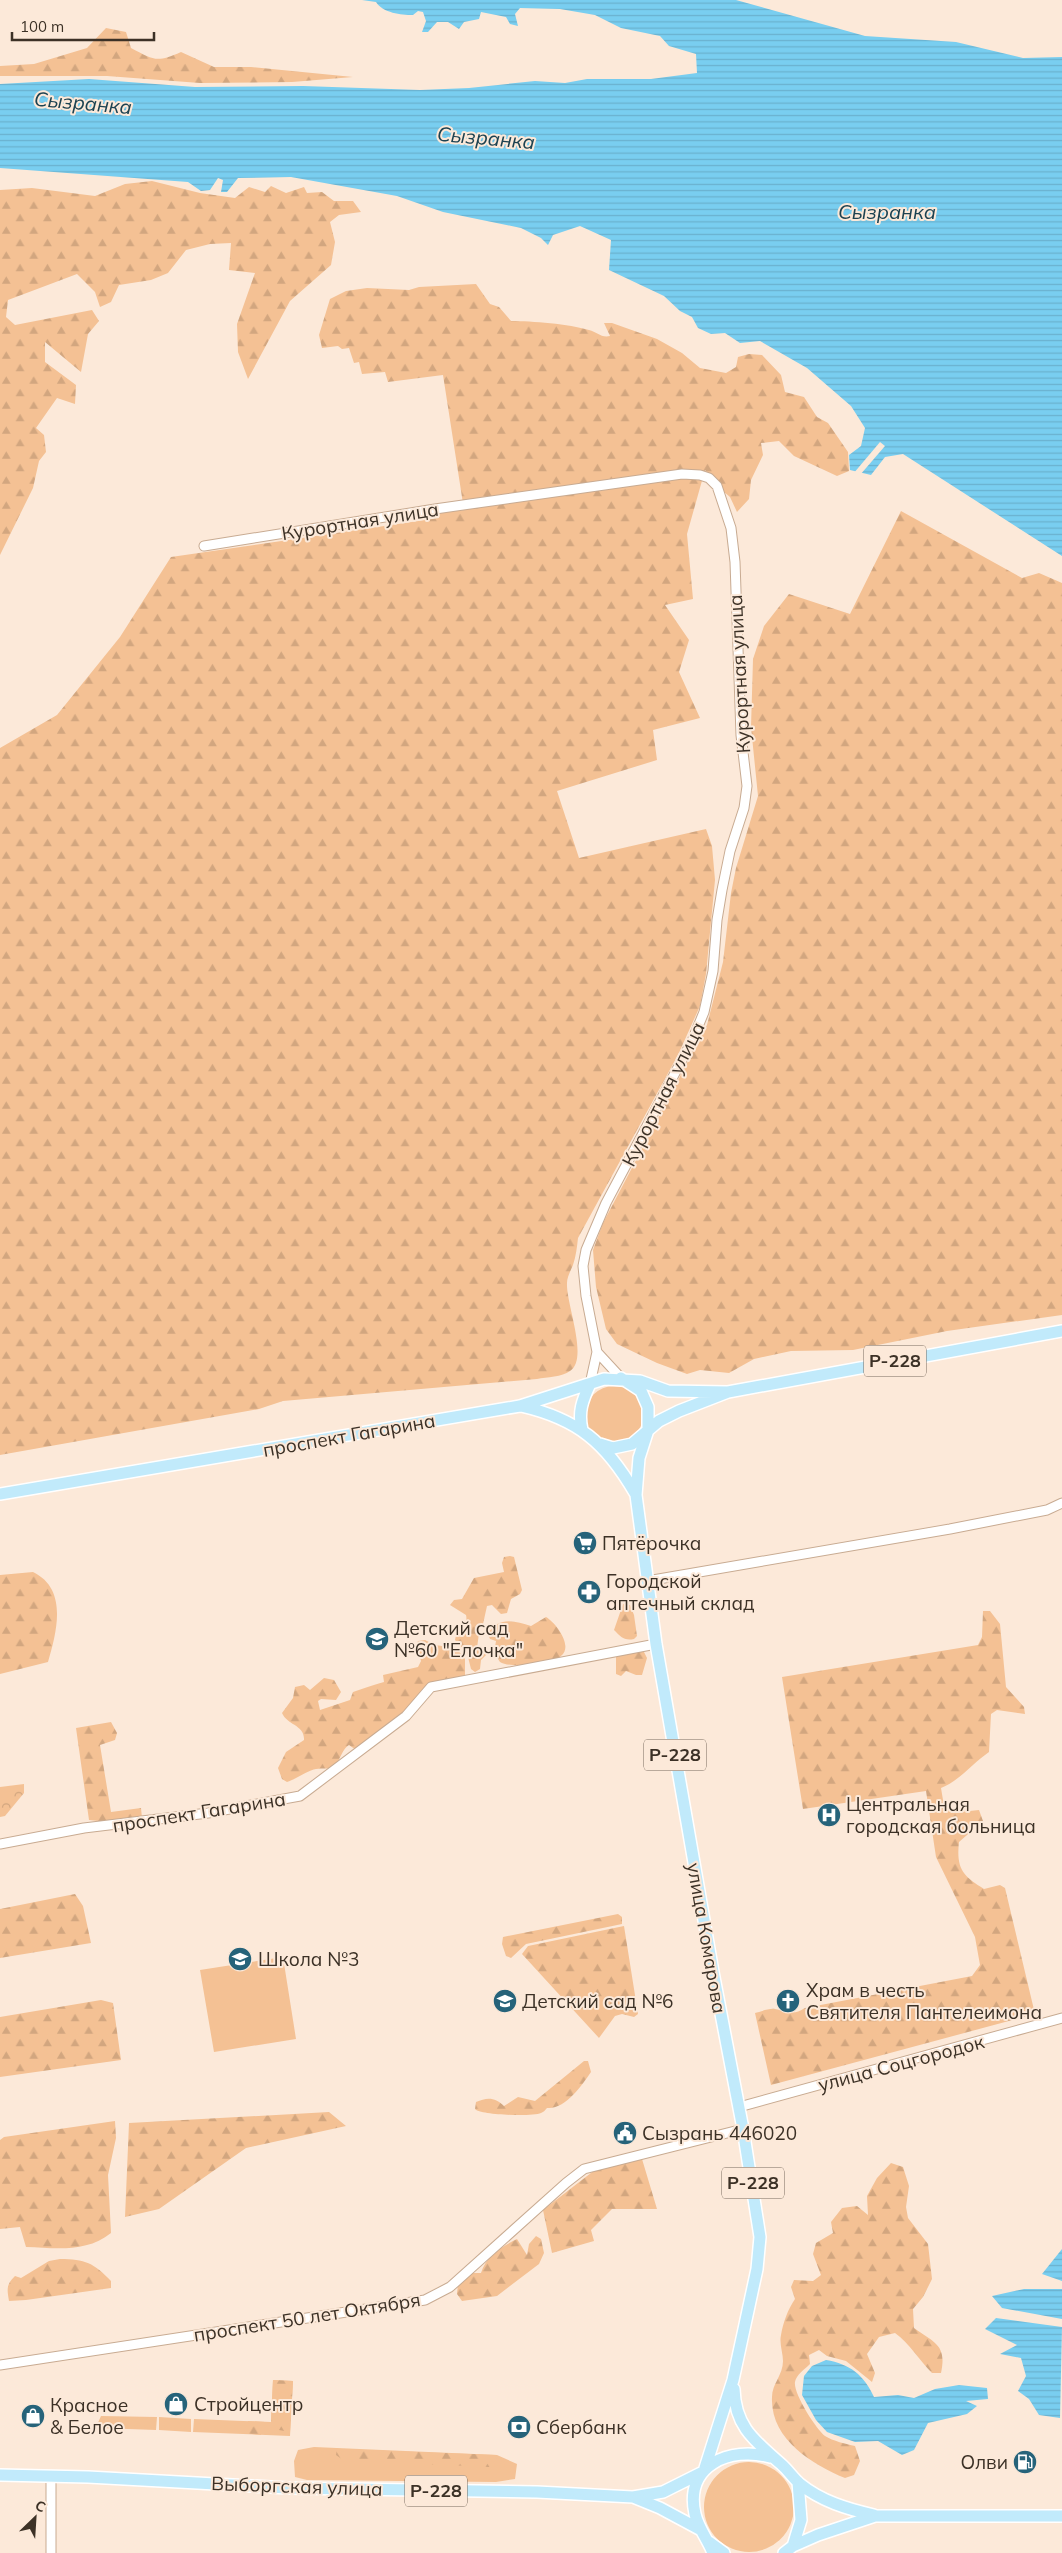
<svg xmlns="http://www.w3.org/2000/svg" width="1062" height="2553" viewBox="0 0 1062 2553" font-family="Mulish,sans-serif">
<defs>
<pattern id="forest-firs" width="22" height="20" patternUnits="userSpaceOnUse" patternTransform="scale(1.25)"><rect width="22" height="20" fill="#f4c194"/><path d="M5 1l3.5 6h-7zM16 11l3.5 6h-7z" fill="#d2a67f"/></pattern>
<pattern id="park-crowns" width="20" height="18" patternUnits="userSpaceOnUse" patternTransform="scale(1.25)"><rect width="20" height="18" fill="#f4c194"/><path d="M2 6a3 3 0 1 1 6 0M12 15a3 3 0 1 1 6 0" fill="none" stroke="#d2a67f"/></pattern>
<pattern id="water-rules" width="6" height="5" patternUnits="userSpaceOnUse" patternTransform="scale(1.25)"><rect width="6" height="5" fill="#79cef0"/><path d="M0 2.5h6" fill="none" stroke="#6ab1ce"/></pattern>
</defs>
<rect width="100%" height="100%" fill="#fce9d9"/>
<path fill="#f4c194" d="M585 1415a29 29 0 1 1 58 0a29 29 0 1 1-58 0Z
M283 1957 296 2039 214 2052 200 1970Z
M273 2380 293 2381 290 2436 193 2432 194 2419 271 2422Z
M101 2416 157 2417 156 2430 100 2428 97 2425Z
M159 2417 191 2419V2432L159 2430Z
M314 2447 497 2455 517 2464 515 2479 496 2482 307 2480 295 2477 294 2461 298 2450Z
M704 2507a45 45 0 1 1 90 0a45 45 0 1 1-90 0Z"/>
<path fill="url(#forest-firs)" d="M106 28 126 32 131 48C154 60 156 63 181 52L214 67H251L353 77 292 82 200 83 107 76H0V66L34 64 87 48Z
M152 181 200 193 235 198 249 187 265 192 271 186 286 193 304 187 307 193 322 192 334 201H353L361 212 339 215 330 222 335 242 331 265 290 301 248 379 238 352 237 324 255 273 229 270 231 243 210 244 186 250 168 273 151 280 119 285 111 302 100 307 95 292 77 274 8 300 6 317 15 325 92 310 99 321 88 334 81 372 45 342V362L76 385 75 404 57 398 36 428 44 435 46 452 39 461 33 488 0 555V190L32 188 95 196 125 184Z
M476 284 490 304 499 307 511 321C532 321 569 324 589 330 597 332 601 338 610 336L604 323H612L657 339 682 353 700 368 726 373 736 367 738 357 749 354 762 355 781 375 785 392 804 397 817 417 828 423 848 452 849 471 837 476 794 456 779 441 761 443 763 455 751 480 749 499 737 512 730 497 717 486 705 470 687 534 693 599 665 605 689 640 679 672 700 718 653 730 657 760 557 791 579 858 706 829 712 846 715 880 706 974 700 1006 678 1055 578 1238C577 1247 576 1256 573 1265 571 1270 567 1277 567 1283 566 1304 589 1359 570 1371 562 1377 547 1377 537 1379L283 1401 259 1409 0 1455V748L57 715 120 637 171 557 439 518 438 512 464 510 443 375 388 382 385 372 362 374 359 362 354 363 349 348 342 349 338 346 322 348 319 335 330 299 346 291 367 288 409 290 419 287Z
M901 511 1022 578 1039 573 1062 583V1315L947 1331 853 1350 791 1351 754 1359 729 1373 700 1370 687 1374 657 1363 617 1344 606 1329 596 1287 593 1250 603 1223 707 1025 723 962 731 893 736 868 758 796 751 727 753 659 764 626 789 594 850 614Z
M510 1556 514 1557 522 1590 520 1594 511 1599 507 1613 501 1614 492 1605 487 1606 483 1624 480 1626 477 1648H485L487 1654 481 1660 480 1669 475 1672 471 1669 467 1653 455 1640C456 1629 469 1626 466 1615L450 1605 454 1600 462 1599 474 1578 504 1572 502 1563 504 1557Z
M33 1572C68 1589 57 1631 48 1662L0 1674V1575Z
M623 1604 630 1605 634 1615 637 1636 634 1639C624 1641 621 1637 614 1630Z
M983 1611H990L1000 1624 1006 1687 1024 1707 1025 1714 997 1710 991 1714 989 1752C973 1763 959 1781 941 1788L943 1800 951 1813 979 1810 983 1821 959 1842C956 1869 963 1876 984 1889L1000 1885 1005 1888 1035 2014 771 2085 755 2013C760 2012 769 2008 775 2009 787 2011 793 2016 805 2008L972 1976 980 1965 975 1937 936 1857 926 1791 803 1809 782 1677 978 1645 982 1637Z
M546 1617C555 1622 574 1646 561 1656 552 1664 511 1669 500 1662L494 1653 496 1641 490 1639 488 1634C498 1616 515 1621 531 1626Z
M425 1640 435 1645 456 1648 465 1659V1679L429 1686 405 1714 356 1750 349 1745C342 1749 341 1759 335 1765 329 1771 323 1767 316 1769 309 1770 296 1779 287 1782L282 1779 278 1768 286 1752 304 1740C305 1725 287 1725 282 1713L293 1698 295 1687 304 1685 310 1690 324 1678 334 1680 341 1692 336 1700 321 1699 318 1701 320 1710 350 1700 353 1692C363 1689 372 1685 384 1682L383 1675 418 1667 421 1661 416 1645 418 1641Z
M638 1650 644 1652 647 1658 642 1675H636L626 1671 621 1676 616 1674V1657Z
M111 1722 117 1733 115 1740 100 1745 111 1812 141 1808 142 1818 108 1822 89 1820 76 1728Z
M75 1894 83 1906 91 1943 0 1958V1909Z
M618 1914 622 1917V1924L526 1944 511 1958 506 1956 502 1944 503 1937Z
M624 1926 638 2014 634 2017 622 2014 615 2016 599 2038 522 1954 528 1946Z
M101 2000 113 2003 121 2060 0 2077V2017Z
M584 2061H588L591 2072C582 2085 565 2110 547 2108 545 2110 544 2112 541 2113 532 2117 480 2115 475 2109L476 2102C487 2097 495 2097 504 2106L518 2097 535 2101Z
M329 2112 346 2126 246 2148 159 2209 125 2217 129 2123Z
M115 2121 116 2138 108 2175 111 2233C86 2253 56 2248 26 2247L20 2227 0 2229V2140L4 2137Z
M642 2159 657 2209H612L591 2230 594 2241 552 2253 543 2210 600 2166Z
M891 2163 903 2167 909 2186 906 2207 908 2218 928 2244 932 2279 923 2297 913 2309 914 2328C935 2343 947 2345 941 2373H932C919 2360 910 2344 895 2333L879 2337 867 2354 875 2373 872 2382 846 2361 827 2356 819 2350 809 2355 810 2364C805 2369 796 2375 795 2382 793 2393 816 2429 825 2436 833 2441 846 2444 855 2446L860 2461 854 2475 845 2478C812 2464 770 2439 772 2397 772 2384 783 2375 783 2361 783 2353 779 2343 781 2335 783 2323 788 2309 795 2299L791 2287 794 2280 813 2281 821 2275 813 2254 816 2243 833 2233 831 2222 842 2208 857 2206 868 2215 867 2196 877 2178Z
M536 2236 541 2239 544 2253 539 2264 497 2296 462 2301 457 2294 458 2283 470 2273H481C486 2256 501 2247 517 2239L527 2255 529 2244Z
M60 2259C85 2259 94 2263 111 2281V2288L26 2300 9 2301C7 2289 6 2285 15 2276L21 2278 49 2261Z
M273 2380 293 2381 290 2432 279 2430 271 2420Z
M248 2421 265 2422 261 2435 244 2433Z
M337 2449 497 2455V2465L489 2467 359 2461 343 2460 336 2455Z"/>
<path fill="url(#park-crowns)" d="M24 1784V1793L5 1816 0 1817V1787Z"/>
<path fill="url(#water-rules)" d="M362 0H736L865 36 956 42 1023 58 1062 57V556L903 454 885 457 871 475 850 470 849 455 861 446 865 428 851 406 807 368 760 341 740 343 725 333 711 334 698 328 692 317 680 311 664 296 609 270 611 240 580 226 553 235 548 245 541 238 521 228 443 212 397 196 291 177 238 178 227 192H221L223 180 218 178 210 190 201 191 188 182 0 168V84L89 79 195 87 303 86 420 90 469 88 535 81 565 83 587 79H651L697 73 696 54 669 46 660 36 621 28 595 15 560 9 520 8 515 14 518 26 510 24 506 17 481 12 479 19 464 22 459 29 448 22H437L428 32H422L426 21 423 12 418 11 413 15C401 15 383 13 376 2Z
M1062 2249V2281L1042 2274Z
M1024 2289H1062V2319L1002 2308 992 2296Z
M996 2318 1062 2327 1060 2418 1039 2415 1029 2399 1018 2391 1026 2376 1021 2358 1000 2354 1017 2345 985 2329Z
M826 2360C850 2364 864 2375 874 2397L898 2395 914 2398 935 2389 959 2385 987 2388 988 2399 966 2401 977 2406 967 2414 928 2423 914 2450 902 2455 878 2441 855 2442 827 2432 816 2420 802 2395 804 2376 812 2366Z"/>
<path fill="#fce9d9" d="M880 442 885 446 860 475 853 474Z"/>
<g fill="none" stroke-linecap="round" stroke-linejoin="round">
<g stroke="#c8ab92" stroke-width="11">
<path id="minor" d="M204 546 435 509 682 474 700 475 709 478 717 486 731 528 735 562 741 735 747 786 744 808 730 851 722 890 717 920 713 971 704 1012 692 1041 606 1203 586 1250 583 1266 586 1296 597 1352 590 1384
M597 1352 621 1378
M647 1581 950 1529 1047 1510 1062 1503
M0 1844 84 1828 208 1813 300 1796 406 1716 431 1687 656 1644
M739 2107 1062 2018
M0 2365 425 2300 450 2287 566 2183 584 2169 743 2129
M51 2553V2476"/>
</g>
<g stroke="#fff" stroke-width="14">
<path id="major" d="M621 1378 641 1391 648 1407V1430L639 1458 636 1495 656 1644 713 1972 743 2129 760 2237 757 2269 733 2380 705 2468
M521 1406C578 1419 606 1443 635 1493
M582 1430C578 1412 582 1401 590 1384
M600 1444 613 1448 632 1444 659 1421 679 1411 728 1392 1062 1331
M0 1494 520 1406 604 1379 640 1381 668 1391 728 1392
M734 2389C735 2427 755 2441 781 2464 788 2470 793 2478 800 2484 821 2501 847 2509 874 2515
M0 2475 88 2477 288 2488 537 2492 633 2497 663 2492 701 2473
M633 2497 660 2508 701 2530
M709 2542 724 2553
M793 2546 801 2520 798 2482
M713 2553C708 2540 698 2528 695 2514 684 2465 730 2446 770 2457
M784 2553 793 2546 818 2535 875 2516H1062"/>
</g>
<use href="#minor" stroke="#fff" stroke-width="9"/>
<use href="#major" stroke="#c1eafb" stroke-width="11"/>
</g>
<defs>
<g id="supermarket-disc" transform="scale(1.25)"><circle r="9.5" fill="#26637a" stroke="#fce9d9"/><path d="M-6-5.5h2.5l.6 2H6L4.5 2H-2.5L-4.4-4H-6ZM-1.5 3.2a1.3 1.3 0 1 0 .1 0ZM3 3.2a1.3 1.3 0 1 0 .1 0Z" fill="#fff"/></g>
<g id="pharmacy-disc" transform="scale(1.25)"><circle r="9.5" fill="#26637a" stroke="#fce9d9"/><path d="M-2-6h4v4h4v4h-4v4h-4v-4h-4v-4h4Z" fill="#fff"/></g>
<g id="school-disc" transform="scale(1.25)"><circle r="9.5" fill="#26637a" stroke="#fce9d9"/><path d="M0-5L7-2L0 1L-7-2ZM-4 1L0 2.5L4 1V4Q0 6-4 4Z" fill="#fff"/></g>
<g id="hospital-disc" transform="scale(1.25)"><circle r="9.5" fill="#26637a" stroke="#fce9d9"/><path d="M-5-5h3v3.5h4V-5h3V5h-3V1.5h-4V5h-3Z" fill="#fff"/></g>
<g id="church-disc" transform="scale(1.25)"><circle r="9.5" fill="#26637a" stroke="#fce9d9"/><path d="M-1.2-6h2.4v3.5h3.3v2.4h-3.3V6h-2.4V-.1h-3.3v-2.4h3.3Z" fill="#fff"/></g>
<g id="civic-disc" transform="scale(1.25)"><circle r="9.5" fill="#26637a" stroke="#fce9d9"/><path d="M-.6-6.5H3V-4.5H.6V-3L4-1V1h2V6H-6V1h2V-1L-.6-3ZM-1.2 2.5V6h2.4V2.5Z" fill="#fff"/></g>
<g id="shop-disc" transform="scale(1.25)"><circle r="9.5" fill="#26637a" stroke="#fce9d9"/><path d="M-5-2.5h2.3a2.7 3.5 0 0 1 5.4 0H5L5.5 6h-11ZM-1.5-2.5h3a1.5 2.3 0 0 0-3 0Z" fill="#fff"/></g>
<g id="bank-disc" transform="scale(1.25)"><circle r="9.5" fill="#26637a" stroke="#fce9d9"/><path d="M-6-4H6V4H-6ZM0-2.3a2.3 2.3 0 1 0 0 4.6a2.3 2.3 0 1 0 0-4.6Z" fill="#fff"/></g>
<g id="fuel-disc" transform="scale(1.25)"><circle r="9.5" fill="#26637a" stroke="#fce9d9"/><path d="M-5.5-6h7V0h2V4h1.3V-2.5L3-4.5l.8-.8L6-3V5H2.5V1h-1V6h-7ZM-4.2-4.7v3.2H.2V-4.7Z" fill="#fff"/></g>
</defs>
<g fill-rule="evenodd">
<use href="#supermarket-disc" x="585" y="1543"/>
<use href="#pharmacy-disc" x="589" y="1592"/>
<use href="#school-disc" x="377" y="1639"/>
<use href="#hospital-disc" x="829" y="1815"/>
<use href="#school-disc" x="240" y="1959"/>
<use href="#school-disc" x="505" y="2001"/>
<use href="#church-disc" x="788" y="2001"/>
<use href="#civic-disc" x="625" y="2133"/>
<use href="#shop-disc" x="176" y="2404"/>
<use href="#shop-disc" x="33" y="2416"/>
<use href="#bank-disc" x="519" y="2427"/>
<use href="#fuel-disc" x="1025" y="2462"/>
</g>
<g text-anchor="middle" stroke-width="4" stroke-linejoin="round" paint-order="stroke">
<g fill="#fce9d9" stroke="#76685c" stroke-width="1">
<rect x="864" y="1345.5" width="62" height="31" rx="4"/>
<rect x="644" y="1739.5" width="62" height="31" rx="4"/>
<rect x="722" y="2167.5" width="62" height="31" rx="4"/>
<rect x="405" y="2475.5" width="62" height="31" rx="4"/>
</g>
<g font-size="18" font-weight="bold" fill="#3c3126">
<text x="895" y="1367">Р-228</text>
<text x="675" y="1761">Р-228</text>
<text x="753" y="2189">Р-228</text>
<text x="436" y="2497">Р-228</text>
</g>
<g font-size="19" fill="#3c3126" stroke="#fce9d9">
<text transform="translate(360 521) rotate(-9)" y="7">Курортная улица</text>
<text transform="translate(739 674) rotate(-93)" y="7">Курортная улица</text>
<text transform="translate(663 1094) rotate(-63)" y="7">Курортная улица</text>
<text transform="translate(349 1435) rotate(-10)" y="7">проспект Гагарина</text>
<text transform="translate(199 1812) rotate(-9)" y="7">проспект Гагарина</text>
<text transform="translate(707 1938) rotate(80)" y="7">улица Комарова</text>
<text transform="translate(901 2063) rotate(-15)" y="7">улица Соцгородок</text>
<text transform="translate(307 2317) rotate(-9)" y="7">проспект 50 лет Октября</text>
<text transform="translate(297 2486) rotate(2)" y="7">Выборгская улица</text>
</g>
<g font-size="19" fill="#3c3126" stroke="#fce9d9" text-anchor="start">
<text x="602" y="1550">Пятёрочка</text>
<text x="606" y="1588">Городской<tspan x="606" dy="22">аптечный склад</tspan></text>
<text x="394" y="1635">Детский сад<tspan x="394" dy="22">№60 "Елочка"</tspan></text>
<text x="846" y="1811">Центральная<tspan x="846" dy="22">городская больница</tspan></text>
<text x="258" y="1966">Школа №3</text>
<text x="806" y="1997">Храм в честь<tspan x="806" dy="22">Святителя Пантелеимона</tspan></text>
<text x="522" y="2008">Детский сад №6</text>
<text x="642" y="2140">Сызрань 446020</text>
<text x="194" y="2411">Стройцентр</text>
<text x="50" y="2412">Красное<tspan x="50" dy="22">&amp; Белое</tspan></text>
<text x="536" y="2434">Сбербанк</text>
<text x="1008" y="2469" text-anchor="end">Олви</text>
</g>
<g font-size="20" font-style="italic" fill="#1c4251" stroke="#fce9d9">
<text transform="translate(83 103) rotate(5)" y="7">Сызранка</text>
<text transform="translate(486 138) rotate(5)" y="7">Сызранка</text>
<text x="887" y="219">Сызранка</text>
</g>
</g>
<g transform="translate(35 2518) rotate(25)" stroke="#fce9d9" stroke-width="4" paint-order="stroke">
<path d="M0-4L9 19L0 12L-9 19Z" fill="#3c3126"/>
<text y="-8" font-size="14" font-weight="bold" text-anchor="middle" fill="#3c3126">С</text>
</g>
<path d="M12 32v8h142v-8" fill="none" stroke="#3c3126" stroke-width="2.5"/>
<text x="20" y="32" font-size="15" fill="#3c3126" stroke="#fce9d9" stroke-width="4" paint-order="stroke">100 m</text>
</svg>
